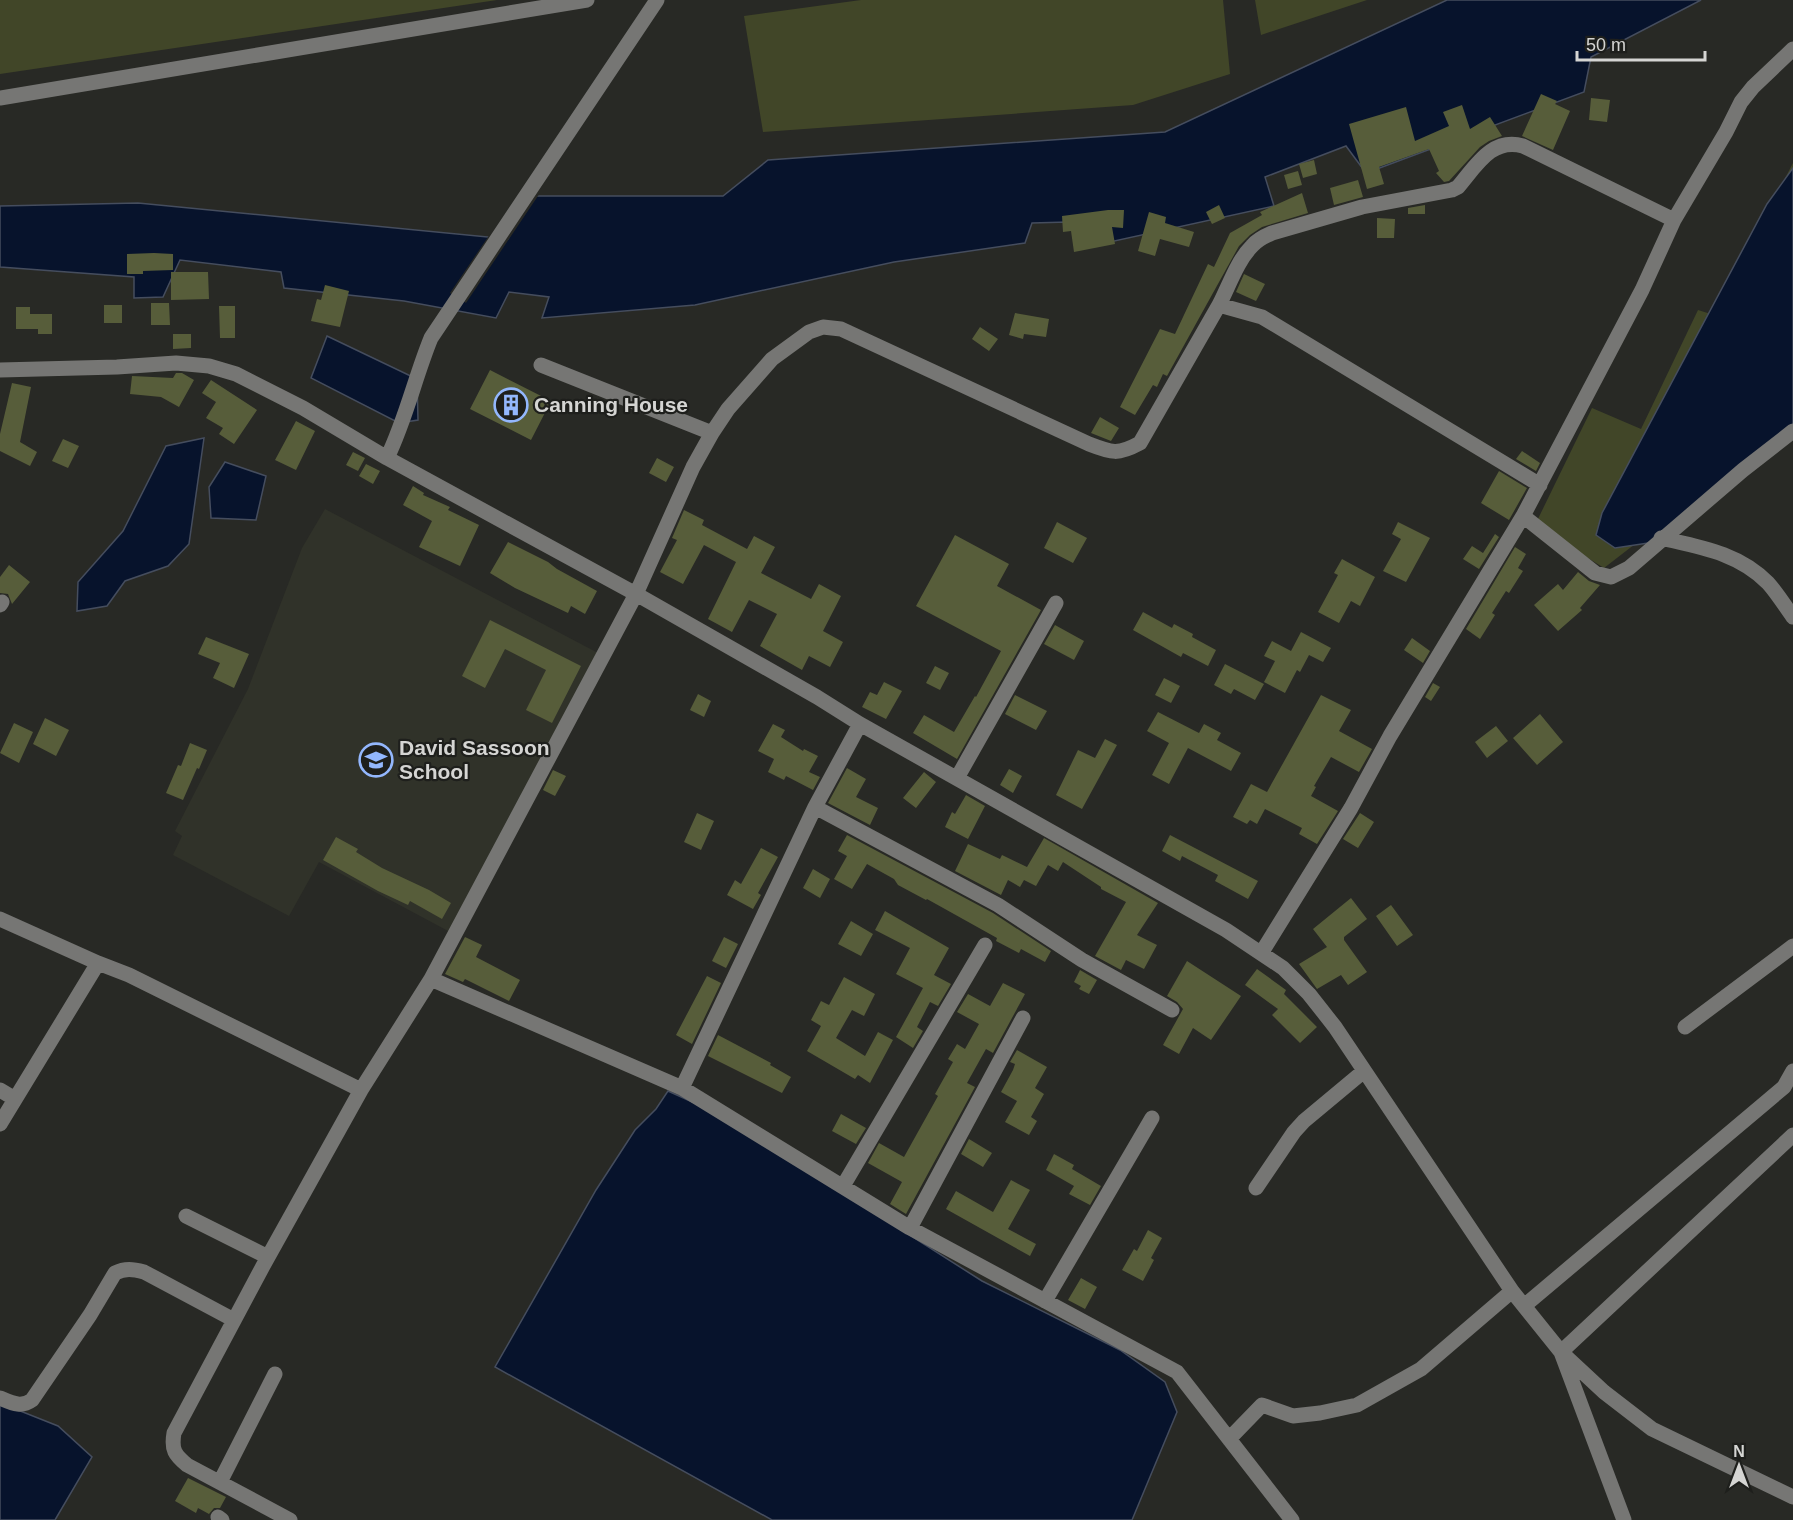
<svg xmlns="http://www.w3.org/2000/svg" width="1793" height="1520" viewBox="0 0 1793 1520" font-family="Arial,sans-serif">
<rect width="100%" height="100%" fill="#282925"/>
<path fill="#303229" d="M325 509 598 653 450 932 319 862 289 916 173 855 182 836 175 831 248 689 302 548Z"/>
<path fill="#414628" d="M0 0H497L0 74Z
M861 0H1223L1230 74 1133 105 763 132 744 16Z
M1255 0H1367L1261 35Z
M1793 163V422L1604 568 1535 525 1592 408 1641 429 1698 310 1714 315Z"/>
<path fill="#07132c" stroke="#454d5e" stroke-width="1.5" d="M1447 0H1701L1591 57 1584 92 1366 173 1346 146 1265 177 1274 206 1087 247 1068 222 1032 223 1025 243 894 262 695 305 542 318 549 297 509 292 496 318 404 301 284 288 281 272 180 260 163 297 134 298V277L0 267V206L138 203 508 239 531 196H723L768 160 1165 132Z
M1793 168V426L1655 542 1615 548 1596 535 1602 513 1767 204Z
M327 336 417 379 418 420 399 423 311 378Z
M204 438 189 544 168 566 125 581 107 606 77 611 78 582 123 531 166 446Z
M225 462 266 476 256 520 211 518 209 487Z
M668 1091 721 1115 982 1281 1120 1350 1165 1382 1177 1412 1132 1520H772L495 1367 596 1190 635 1130 656 1109Z
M0 1403 58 1426 92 1457 55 1520H0Z"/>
<path fill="#282925" d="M531 193H540L466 303 450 293 490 234 506 236Z"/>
<path fill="#575d3a" d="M1541 94 1557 101 1555 104 1570 111 1553 150 1522 136Z
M1591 98 1610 100 1607 122 1589 120Z
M1462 105 1470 129 1490 117 1502 136 1489 141 1480 147 1449 181 1444 182 1436 173 1439 171 1429 149 1379 167 1384 184 1367 189 1349 124 1406 107 1415 141 1449 126 1443 112Z
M1314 160 1317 174 1303 178 1299 164Z
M1298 171 1302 185 1288 189 1284 175Z
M1358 180 1363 197 1334 205 1330 188Z
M1302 193 1308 213 1262 227 1250 235 1239 246 1167 376 1163 374 1157 387 1153 385 1135 415 1120 407 1160 329 1175 334 1208 264 1214 267 1230 233 1262 215 1260 212Z
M1219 205 1225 218 1212 224 1206 212Z
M1425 205V214H1408V208Z
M1108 210H1124L1123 228 1112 227 1115 244 1074 252 1071 231 1063 232 1062 216Z
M1149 212 1166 217 1165 223 1194 232 1189 247 1160 239 1155 256 1138 251Z
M1377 218 1395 219 1394 238H1377Z
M154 253 173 254V270L143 271V274H127V254Z
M171 272H208L209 299 171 300Z
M1244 274 1265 284 1256 301 1236 292Z
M325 285 349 291 340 327 311 321 317 299 321 300Z
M151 303H169L170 325H151Z
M104 305H122V323H104Z
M219 306H235V338H220Z
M16 307H30V314H52V334H38V329H16Z
M1015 313 1049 319 1046 337 1024 334 1023 339 1009 335Z
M980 327 998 339 989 351 972 339Z
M173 334H191V348L173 349Z
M490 370 551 401 531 440 470 409Z
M176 373H182L194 380 179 407 161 397 130 394 132 376 173 378Z
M211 380 257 410 234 444 219 434 223 428 206 418 216 402 202 393Z
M12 383 31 387 20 442 37 452 30 466 0 451V434Z
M1100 417 1119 428 1111 441 1091 433Z
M296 421 315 431 296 470 275 460Z
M63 439 79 446 68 468 52 461Z
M1522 451 1540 463 1536 471 1516 459Z
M353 452 365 458 358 471 346 465Z
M657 458 674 467 666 482 649 473Z
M366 464 380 471 373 484 359 476Z
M1499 471 1527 488 1509 520 1481 503Z
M413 486 424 493 423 495 450 507 448 510 479 525 460 566 419 547 432 521 403 505Z
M684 510 704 520 702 525 747 549 754 536 775 547 761 573 811 599 819 584 841 596 823 631 843 642 830 667 809 656 802 670 760 646 777 614 749 600 732 632 708 619 736 562 704 545 683 584 660 572 677 540 672 538Z
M1057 522 1087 538 1073 563 1044 548Z
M1398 522 1430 538 1406 582 1383 571 1401 539 1392 534Z
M1495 534 1499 537 1479 569 1463 559 1472 546 1483 553Z
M955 535 1009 564 997 586 1041 610 957 759 913 733 924 715 954 732 975 696 976 697 1001 651 916 606Z
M508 542 548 562 557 569 597 591 585 614 571 606 568 613 515 588 490 573Z
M1515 547 1526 554 1518 568 1523 571 1509 593 1506 591 1492 613 1495 615 1480 639 1466 629Z
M1342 559 1375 577 1360 606 1351 601 1339 623 1318 612 1338 575 1334 573Z
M9 565 30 582 12 604 8 594 0 593V577Z
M1578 572 1589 581 1600 585 1580 608 1582 610 1558 631 1534 605 1558 584 1563 590Z
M1143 612 1172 628 1174 624 1193 634 1192 637 1216 650 1208 666 1183 653 1181 657 1133 630Z
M490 620 581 666 552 723 526 710 546 670 505 649 485 688 462 676Z
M1055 625 1084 641 1074 660 1044 644Z
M1301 632 1331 648 1323 662 1309 655 1300 672 1297 670 1285 693 1264 682 1275 661 1264 656 1272 641 1291 651Z
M206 637 249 654 234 688 213 678 220 663 198 654Z
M1412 638 1430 651 1423 663 1404 650Z
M1225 664 1264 684 1255 700 1234 689 1231 694 1214 685Z
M935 666 949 673 940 690 926 683Z
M1164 678 1180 686 1171 703 1155 695Z
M884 682 902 691 886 719 862 707 870 692 877 695Z
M1433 683 1440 687 1431 701 1425 697Z
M698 694 711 701 704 717 690 710Z
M1015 695 1047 711 1036 730 1005 714Z
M1321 695 1351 710 1339 731 1372 749 1359 772 1331 757 1314 786 1316 787 1311 796 1338 811 1317 844 1299 834 1302 828 1265 809 1257 824 1250 820 1247 824 1233 817 1251 784 1267 792Z
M1158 712 1199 733 1204 724 1221 733 1217 740 1241 753 1231 771 1188 748 1169 784 1152 775 1169 743 1147 731Z
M1540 714 1563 742 1537 765 1513 738Z
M45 718 69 730 56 756 33 744Z
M14 723 33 732 19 763 0 753Z
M773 724 785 730 781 737 803 751 804 749 818 756 809 772 820 777 813 790 786 776 784 780 768 772 774 759 758 751Z
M1496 726 1508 741 1487 758 1475 742Z
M1105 739 1117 745 1082 809 1056 795 1078 750 1095 758Z
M190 743 207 750 199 769 197 768 183 800 166 793 178 765 181 766Z
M847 768 866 779 856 797 878 808 870 825 828 803Z
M1009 769 1022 776 1013 793 1000 785Z
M553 770 566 776 555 796 543 790Z
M924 772 936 782 916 808 903 798Z
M966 795 985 806 968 839 945 827 952 812 955 814Z
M697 813 714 821 701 850 684 842Z
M1360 813 1374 822 1358 848 1343 839Z
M847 835 993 913 1051 951 1045 962 1021 949 1019 953 996 941 997 938 927 899 926 900 898 885 894 879 867 864 852 889 834 879 847 856 838 851Z
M1170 835 1258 881 1248 899 1215 881 1218 875 1182 856 1180 861 1162 851Z
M336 837 358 849 356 852 382 868 429 890 451 903 442 919 410 901 408 905 378 891 323 860Z
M1044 838 1158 903 1137 935 1157 945 1144 969 1126 960 1121 970 1095 956 1126 902 1101 889V887L1063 862 1058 871 1048 865 1036 886 1024 880 1020 887 1008 880 1001 895 955 871 968 844 1000 859 1002 855 1027 867Z
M761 848 778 857 758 893 761 895 753 909 727 895 735 880 741 884Z
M813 869 830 879 820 898 803 888Z
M1351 898 1367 919 1344 937V940L1367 972 1348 985 1341 975 1317 989 1299 964 1327 947 1313 929Z
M1391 905 1413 935 1397 946 1376 916Z
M885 911 949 948 934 975 951 984 938 1006 930 1002 917 1027 923 1031 913 1048 896 1037 923 988 896 974 910 948 875 930Z
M851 921 873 934 861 956 838 944Z
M465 937 482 945 476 957 520 980 509 1001 465 979 463 982 445 974Z
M724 937 738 944 726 968 712 961Z
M1187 961 1241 996 1211 1040 1193 1028 1179 1054 1163 1045 1183 1009 1177 1002 1167 996Z
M1257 969 1286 990 1284 994 1317 1027 1300 1043 1272 1015 1278 1009 1245 985Z
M1080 970 1097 980 1089 994 1079 989 1081 986 1074 982Z
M707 976 721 983 692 1044 676 1035Z
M844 977 875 994 864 1016 852 1010 836 1038 865 1056 878 1032 893 1040 870 1083 858 1075 855 1079 807 1051 821 1026 811 1020 821 1001 829 1005Z
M1003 983 1025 994 993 1053 986 1049 967 1083 975 1087 906 1214 890 1204 902 1182 868 1163 879 1143 904 1157 938 1096 935 1094 953 1062 948 1059 957 1044 965 1049 979 1024 957 1012 968 994 990 1006Z
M718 1035 771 1063 770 1065 791 1077 782 1093 708 1056Z
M1017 1050 1047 1067 1035 1088 1044 1094 1031 1117 1037 1121 1029 1135 1005 1122 1017 1101 1001 1092 1013 1070 1015 1064 1010 1062Z
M841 1114 866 1128 856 1144 832 1131Z
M969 1139 992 1153 983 1167 961 1154Z
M1054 1154 1074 1165 1072 1169 1101 1186 1090 1205 1069 1194 1074 1186 1046 1170Z
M1011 1180 1030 1190 1008 1229 1036 1244 1030 1256 946 1209 956 1191 993 1212Z
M1148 1230 1162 1238 1151 1258 1154 1260 1143 1281 1122 1270 1134 1249 1137 1251Z
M1081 1278 1097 1287 1085 1309 1068 1300Z
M188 1478 226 1497 220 1508H214L209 1514 198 1508 196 1513 175 1501Z"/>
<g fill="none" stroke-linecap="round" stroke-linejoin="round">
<path stroke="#767674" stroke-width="15" d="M0 98 587 0
M1219 305C1229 286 1237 261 1252 246 1257 240 1265 236 1272 233L1362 207 1452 190 1458 187C1476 166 1492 137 1523 146L1674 220
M541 365 712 433
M0 370 117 367 176 363 209 366 236 374 303 408 387 458 636 594 817 697 860 724 1226 930 1283 968 1309 994 1335 1027 1512 1291 1561 1352 1604 1392 1652 1429 1793 1497
M387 458C406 419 415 377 431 338L657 0
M1523 516 1642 290 1674 220 1726 132 1741 102 1753 87 1793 49
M1661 538C1700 547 1739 553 1768 583 1777 593 1785 606 1793 617
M0 605 2 602
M957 778 1056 603
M815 807 998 905 1082 960 1172 1010
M0 919 98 963
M1262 952 1351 808 1390 736 1523 516 1595 573 1611 577 1629 568 1743 470 1793 431
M431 979 682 1088 910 1228 1177 1372 1292 1520
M1685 1027 1793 946
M682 1088 815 807 860 724
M0 1090 15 1099
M0 1124 98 963 129 975 361 1090
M843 1186 985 945
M1256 1188 1294 1132 1304 1121 1364 1071
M186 1216 268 1257
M910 1228 1023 1018
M1045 1301 1152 1118
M1524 1306 1784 1087 1793 1071
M0 1398C12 1403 21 1408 32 1400L90 1315 115 1273C125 1268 133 1269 144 1272L234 1320
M1229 1439 1262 1405 1293 1416 1320 1413 1357 1405 1421 1369 1512 1291
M220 1482 275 1374
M218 1517 222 1520
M290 1520 187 1465C175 1455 171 1450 174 1433L263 1266 361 1090 431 979 636 594 693 467 712 433 728 409 772 359 809 332 823 327 841 329 1089 444C1112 453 1118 455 1140 443L1219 305 1262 317 1540 485
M1624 1520 1561 1352 1793 1135"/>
</g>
<defs>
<g id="building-ring" transform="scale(1.725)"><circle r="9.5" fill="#1e1f1c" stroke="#93b7fd" stroke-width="1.5"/><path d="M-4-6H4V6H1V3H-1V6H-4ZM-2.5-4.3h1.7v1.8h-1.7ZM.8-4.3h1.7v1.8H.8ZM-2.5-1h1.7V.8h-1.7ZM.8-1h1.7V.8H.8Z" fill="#93b7fd"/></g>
<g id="school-ring" transform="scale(1.725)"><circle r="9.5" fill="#1e1f1c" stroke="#93b7fd" stroke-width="1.5"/><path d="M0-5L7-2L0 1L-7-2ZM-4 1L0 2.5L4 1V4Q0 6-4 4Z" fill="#93b7fd"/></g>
</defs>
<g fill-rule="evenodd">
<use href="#building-ring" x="511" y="405"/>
<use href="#school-ring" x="376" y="760"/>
</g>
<g text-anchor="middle" stroke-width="4.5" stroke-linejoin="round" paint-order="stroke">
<g font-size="21" font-weight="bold" fill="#d5d5d3" stroke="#1e1f1c" text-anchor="start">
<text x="534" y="412">Canning House</text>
<text x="399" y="755">David Sassoon<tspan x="399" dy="24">School</tspan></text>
</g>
</g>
<g transform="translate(1739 1466)" stroke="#1e1f1c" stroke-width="4.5" paint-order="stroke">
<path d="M0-4.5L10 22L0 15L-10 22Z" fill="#d5d5d3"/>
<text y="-9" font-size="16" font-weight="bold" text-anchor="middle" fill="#d5d5d3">N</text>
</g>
<path d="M1577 51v9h128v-9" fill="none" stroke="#d5d5d3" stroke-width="3"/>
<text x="1586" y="51" font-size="18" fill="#d5d5d3" stroke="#1e1f1c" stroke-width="4.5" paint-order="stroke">50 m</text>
</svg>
